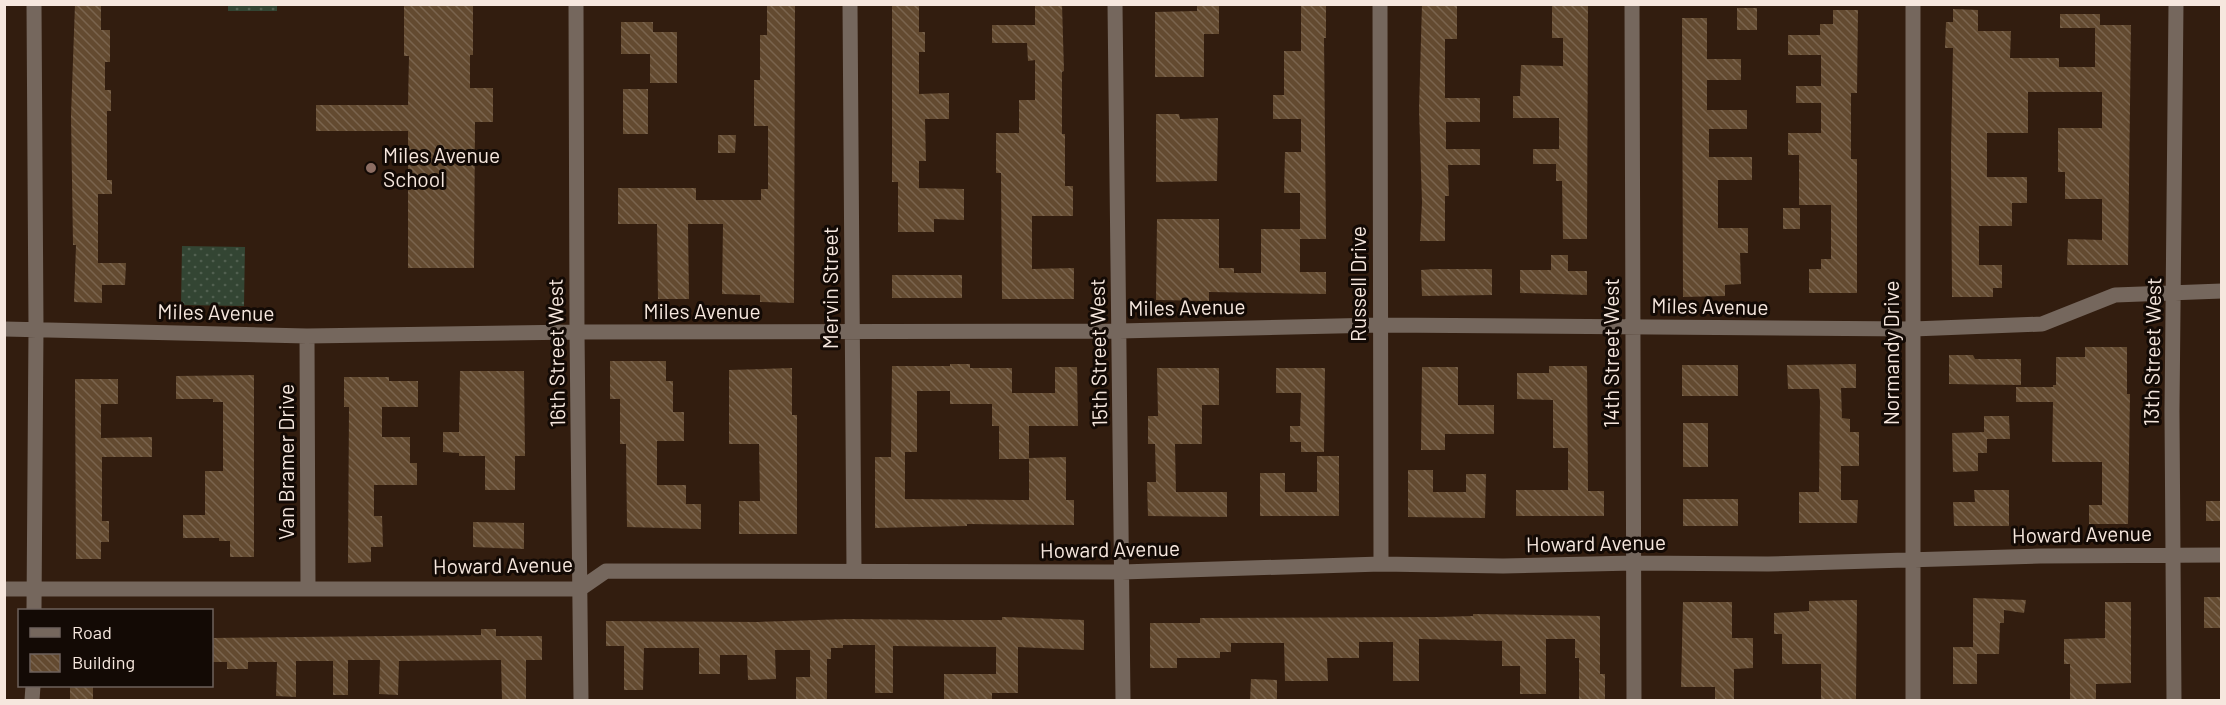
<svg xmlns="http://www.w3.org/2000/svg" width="2226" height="705" viewBox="0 0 2226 705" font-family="Barlow,sans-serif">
<defs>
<pattern id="park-dots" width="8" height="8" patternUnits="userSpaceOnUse" patternTransform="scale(1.5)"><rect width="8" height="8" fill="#334533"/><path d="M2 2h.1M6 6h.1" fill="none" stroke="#516050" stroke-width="1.8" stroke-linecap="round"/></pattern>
<pattern id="building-back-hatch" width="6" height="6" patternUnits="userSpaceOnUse" patternTransform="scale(1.5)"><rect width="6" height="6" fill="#634a30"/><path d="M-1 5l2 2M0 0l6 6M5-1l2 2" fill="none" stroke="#7a644e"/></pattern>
</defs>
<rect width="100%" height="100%" fill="#321d0f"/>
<path fill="url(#park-dots)" d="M228 5H277V11H228Z
M182 246 245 247 244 306 181 305Z"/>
<path fill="url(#building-back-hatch)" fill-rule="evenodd" d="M75 4H101V30H110V62H105V90H111V111H107V180H112V194H98V263H126L125 285H102V303L74 302 76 245H73L71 116Z
M404 4H473V55H470V88H493V122H475L474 268H408V131H316V105H408L409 56H404Z
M767 4H795L794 303 760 302V295L722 294 723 224H688L689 299H658L657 224H618V188H696V200H761V189H768V126H754V80H760V35H767Z
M892 4H919V32H925V52H919V94L949 93V119H925L926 161H919V188L964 189V220L934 219V232H898V182H892Z
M1035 4H1062L1064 71 1062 72V134H1065V186H1073V216H1032V269L1074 268V299H1002L1001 173H996V133H1019V100H1035V60L1028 61 1027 43H992V25H1035Z
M1197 4H1219V34H1204V77H1155V12L1197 11Z
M1301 4H1326V38H1324L1326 239H1300V272H1326V294L1209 292V301L1156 300 1157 219H1219V268H1234V273H1261V229H1300V193H1284L1285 152H1301V119H1273V95H1284V51H1301Z
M1422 4H1457V39H1445V98H1480V122H1446V149H1480V165H1448L1449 196H1445V241H1420L1422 203 1419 109Z
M1552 4H1588L1587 239H1563L1562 181H1556V164H1533V149H1559V118H1513V96H1520L1521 65 1563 66V38H1552Z
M1737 8H1757V30H1737Z
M1953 9 1978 10V31H2011L2010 58H2059V67H2095V28H2060V14H2100V25H2131L2128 265H2067L2068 239 2102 240V199H2065V172H2058V128H2102V92H2028V133H1987V177H2027V203H2012V226H1979V265H2002V288H1993V297H1952L1951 152 1953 48H1945L1946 22H1953Z
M1833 10H1858L1857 93H1851V159H1857V293H1809V269H1821V259H1831V205H1799V155H1788V133H1821V103H1796V86H1821V55H1788V35H1820V24H1833Z
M1682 18H1707V59H1741V80H1707V110H1747V129H1709V157H1752V180H1718V228H1748V253H1740L1741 284 1725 285V296L1683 297Z
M621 22H653V32H677V83H650V54H621Z
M623 89H648V134H623Z
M1156 114H1179L1180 119 1218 118 1217 181 1156 182Z
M718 135H736L735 153H718Z
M1783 208H1800V229H1783Z
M1551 255H1568V271H1587V295L1520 293V270H1551Z
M1435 269H1492V295L1422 296 1421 270Z
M892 275H962V298H892Z
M2085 347H2127V394H2130L2128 524H2089V505H2102V462H2052L2053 402H2016V387H2053V385H2056V357H2085Z
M1949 355H1973L1975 359H2021V385L1949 384Z
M610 361H666V381H673V412H684V441H657V485H686V504H701V529L627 527 626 444H620V399H610Z
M950 364H970V368H1012V393H1055V367H1077L1078 426H1029V458L1066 457V500H1074V525L967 524V526L875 528V457H891L892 366H950ZM917 391H950V404H992V426H999V459H1029V500L905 499V452H917Z
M1856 364V388H1841L1842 418 1850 419V432H1859V466H1841V500H1858L1857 523H1799V492H1819L1820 401 1819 389H1788L1787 365Z
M1682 365H1738V396H1682Z
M1549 366H1587L1588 491H1604V516H1516V490H1568V448H1553V400L1517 399V373H1549Z
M1422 367H1458V405H1494V434H1445V450H1421Z
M792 368V415H797V534H739V501H760L759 444H729V370Z
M1157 368H1219V405H1202V444H1175L1176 492H1227V517L1148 516 1147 482H1156L1155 444H1148V416H1158Z
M1276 368H1325L1324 452H1301V442H1290V426H1300L1301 393H1276Z
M460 371H524L525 456H515V490H485V456H459V453L443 452V432H459Z
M254 375V557H230V541H219V538H183V515H205V471H223V402H213V399H176V376Z
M344 377H389V381H418V407H382V437H410V463H417V485H374V516H382L383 547H371V562L348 563 349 407H344Z
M75 379H118V404H101V438L152 437V457H102V521H109V542H101V559H76Z
M1984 416H2009L2010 439H1987V453H1978V471L1953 472 1952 433 1984 432Z
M1683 423H1708V467H1683Z
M1317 456H1339V516H1260V473H1285V492H1317Z
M1408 470H1433V492H1466V474H1486L1485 518 1408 517Z
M1974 490H2009V526H1954L1953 502H1975Z
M1683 499H1738V526H1683Z
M2206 501H2222V521H2206Z
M473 522 524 523V549L473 547Z
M2204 597H2222V628H2204Z
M1973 598 2026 600 2024 613 2004 610V623H2000L1999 654H1977V684H1953V647H1973Z
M1857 600 1856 700H1821V664H1782V634H1774V613L1809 611V601Z
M1683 602H1732V638H1753V668L1734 669V700H1715V687H1681Z
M2105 602H2131V683L2096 684V700H2070V664H2064V639L2105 638Z
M1473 614 1600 616V674H1605V700H1579V658H1575V639H1546V694H1520V666H1502V641L1419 639V681H1393V642H1359V658H1327L1328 681H1285L1284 643H1231V652H1220V658H1177V668H1150V623H1200V618L1437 617 1473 616Z
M1002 617 1084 620V650L1018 647V693H992V700H944V674H996V647L893 646V693H875V645H843V648H831V659H827V700H796V677H810V650H775L776 679 748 680 747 655H720V674H699V648H644L643 690H624V646H606V621L758 622 847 619 947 620H1002Z
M481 629H496V636H542V660H526V700H502L501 660 399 661 398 695 379 694 380 660H348V695H333V661H296V697L276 696 277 662H248V669H227V662H212V638L481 635Z
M1251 679 1277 680V700H1250Z
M70 686H93V700H70Z"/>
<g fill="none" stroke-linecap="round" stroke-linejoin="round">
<path stroke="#75675d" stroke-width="15" d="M576 4 577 332 581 700
M850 4 854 571
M1115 4 1123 700
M1380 4 1381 564
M1632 4 1634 700
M1913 4V700
M4 329 307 336 577 332 1119 331 1380 325 1913 329 2042 324 2115 295 2222 291
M307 336 308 589
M4 589H580L606 571 1122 572 1381 564 1503 566 1634 563 1768 564 2040 556 2222 555
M34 610 36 328 34 4
M32 700 33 686
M2174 700 2172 412 2176 4"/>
</g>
<circle fill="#8d6e63" stroke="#130a05" stroke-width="2" cx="371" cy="168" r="6"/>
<g text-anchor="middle" stroke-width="6" stroke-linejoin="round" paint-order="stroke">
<g font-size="21" fill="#f6e7de" stroke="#130a05" text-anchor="start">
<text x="383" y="163">Miles Avenue<tspan x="383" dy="24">School</tspan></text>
</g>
<g font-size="21" fill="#f6e7de" stroke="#130a05">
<text transform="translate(1359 284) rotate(-90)" y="7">Russell Drive</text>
<text transform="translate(831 288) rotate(-90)" y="7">Mervin Street</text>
<text transform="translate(1710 307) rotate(1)" y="7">Miles Avenue</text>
<text transform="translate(1187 308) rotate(-1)" y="7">Miles Avenue</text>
<text x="702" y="319">Miles Avenue</text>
<text transform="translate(216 313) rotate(1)" y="7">Miles Avenue</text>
<text transform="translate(2153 352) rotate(-89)" y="7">13th Street West</text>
<text transform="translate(557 353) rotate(-91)" y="7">16th Street West</text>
<text transform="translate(1099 353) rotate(-91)" y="7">15th Street West</text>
<text transform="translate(1612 353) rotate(-90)" y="7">14th Street West</text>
<text transform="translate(1892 353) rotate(-90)" y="7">Normandy Drive</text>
<text transform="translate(287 462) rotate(-90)" y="7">Van Bramer Drive</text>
<text transform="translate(2082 535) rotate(-1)" y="7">Howard Avenue</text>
<text transform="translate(1596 544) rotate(-1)" y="7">Howard Avenue</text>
<text transform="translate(1110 550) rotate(-1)" y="7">Howard Avenue</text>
<text transform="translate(503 566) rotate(-1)" y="7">Howard Avenue</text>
</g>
</g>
<rect width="2226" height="705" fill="none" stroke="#f6e7de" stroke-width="12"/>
<rect x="18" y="609" width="195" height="78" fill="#130a05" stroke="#6e625c" stroke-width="1.5"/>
<rect x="30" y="628" width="30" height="9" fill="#75675d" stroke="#6e625c" stroke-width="1.5"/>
<text x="72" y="639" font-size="18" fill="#f6e7de">Road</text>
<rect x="30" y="654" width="30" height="18" fill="url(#building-back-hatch)" stroke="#6e625c" stroke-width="1.5"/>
<text x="72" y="669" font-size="18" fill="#f6e7de">Building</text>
</svg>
